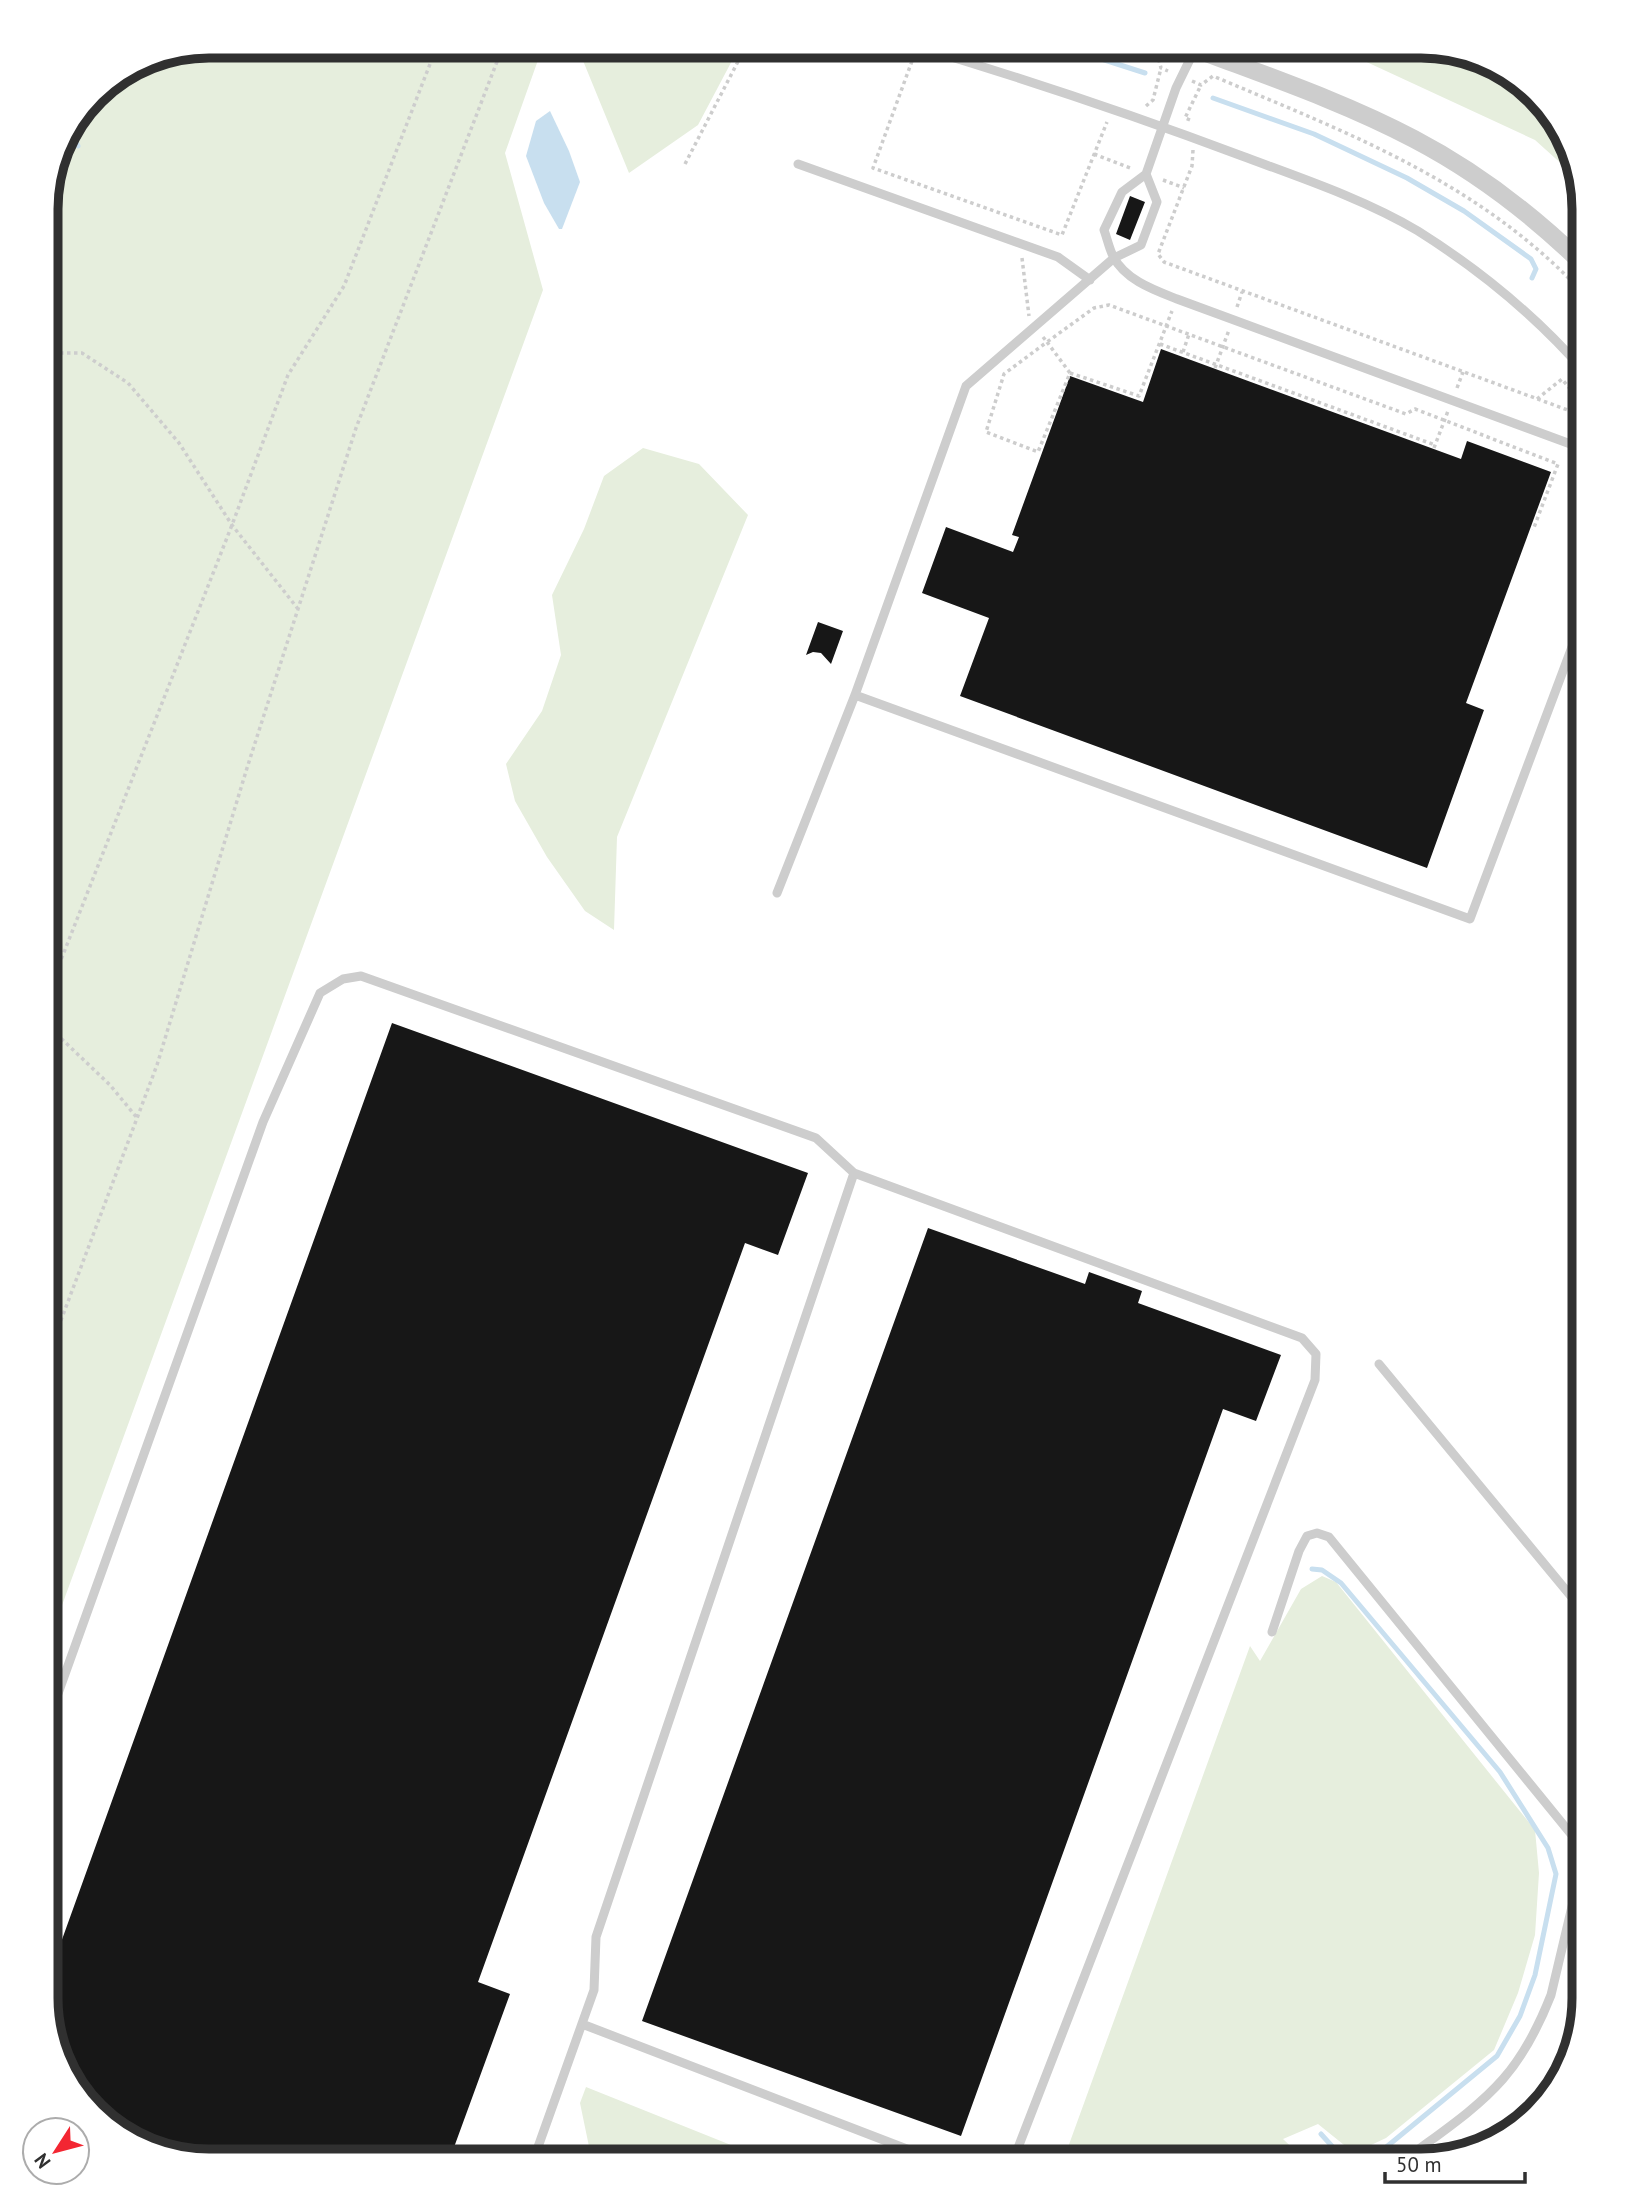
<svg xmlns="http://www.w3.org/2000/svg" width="1630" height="2207" viewBox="0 0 1630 2207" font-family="'PT Sans',sans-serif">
<rect width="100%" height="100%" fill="#fff"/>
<path fill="#e6eedd" d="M209 46H543L505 153 543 290 46 1649V198L62 137 101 86 147 58Z
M577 46H730L735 55 698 125 629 173Z
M1332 46H1431L1503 68 1562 127 1575 176 1535 140Z
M643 448 699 464 748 515 617 837 614 930 585 911 547 857 515 801 506 764 542 711 561 655 552 595 584 529 604 476Z
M1322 1576 1336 1582 1535 1830 1539 1873 1535 1935 1518 1993 1494 2050 1386 2138 1354 2153 1318 2124 1283 2139 1306 2161H1063L1250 1646 1260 1661 1301 1589Z
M586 2087 771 2161H592L580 2103Z"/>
<path fill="#c8dfef" d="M550 111 569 151 580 182 562 229H559L544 203 526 156 536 121Z"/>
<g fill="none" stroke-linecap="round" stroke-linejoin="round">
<path stroke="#c8dfef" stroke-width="5" d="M243 46 249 57
M1061 46 1145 73
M1213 98 1314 134 1407 178 1464 211 1531 259 1536 269 1532 278
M1554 118 1562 137 1566 141
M69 129 78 146
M1312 1569 1322 1570 1341 1583 1500 1772 1548 1848 1556 1874 1535 1975 1520 2016 1497 2056 1379 2153 1354 2158 1340 2155 1321 2134"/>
</g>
<path fill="#171717" d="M1130 196 1145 202 1130 240 1116 234Z
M1161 349 1461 459 1467 441 1551 472 1466 703 1484 710 1427 868 960 696 989 618 922 593 946 527 1013 552 1019 537 1012 535 1070 376 1143 402Z
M818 622 843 631 831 664 821 653 813 652 806 655Z
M392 1023 808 1173 778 1255 745 1243 478 1982 510 1994 449 2161H199L127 2139 68 2080 46 1998V1984Z
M928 1228 1085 1284 1089 1272 1142 1291 1138 1303 1281 1355 1256 1421 1223 1409 961 2136 642 2021Z"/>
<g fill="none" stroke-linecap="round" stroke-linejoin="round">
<path stroke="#cdcdcd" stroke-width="3.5" stroke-dasharray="3.5 3.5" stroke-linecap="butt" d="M1127 46 1158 57 1161 68 1168 71
M912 61 873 168 1062 235 1107 122
M1192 81 1201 85 1213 76C1350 134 1480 182 1584 294
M1146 106 1153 100 1161 68
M1190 120 1185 118 1201 85
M1193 150 1192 166 1158 254 1164 262 1584 416
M1094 154 1133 169
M685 164 746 46
M1163 180 1184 188
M1022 258 1029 316
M1237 307 1242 292
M1043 337 1047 342 1094 308 1109 305 1406 414 1415 409 1558 464 1533 530
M1047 342 1070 373 1038 452 986 432 1004 374Z
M1160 344 1435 445
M1183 352 1189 334
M46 353H82L128 383 179 443 232 525 298 609
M1215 368 1229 330
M1070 373 1139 396 1172 311
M1457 388 1463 372
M1537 399 1562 379 1584 406
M1434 448 1448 411
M1578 750 1584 760
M46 998 232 525 288 375 344 286 437 46
M46 1024 110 1085 138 1119
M46 1360 157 1065 247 768 356 428 503 46"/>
<path stroke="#cdcdcd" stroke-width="9" d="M915 46C1026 79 1133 115 1242 156 1301 178 1364 199 1418 231 1480 270 1536 316 1584 371
M1195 49 1176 88 1146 174 1122 192 1104 230C1107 238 1109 248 1113 256 1125 280 1154 290 1177 299L1584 449
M798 164 1058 257 1090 280
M855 695 1470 919 1584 615
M777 893 855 695 966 386 1114 258 1141 245 1157 202 1146 174
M1379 1364 1584 1612
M1272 1632 1299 1551 1307 1536 1317 1533 1329 1537 1584 1850
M46 1727 263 1122 320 993 343 979 361 976 816 1138 854 1173 1302 1338 1316 1354 1315 1380 1016 2153 1000 2161
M582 2024 938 2161
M1303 2150 1315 2161
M533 2161 594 1990 596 1937 854 1173
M1403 2161C1437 2135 1475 2111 1503 2079 1524 2055 1540 2023 1551 1995L1584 1856"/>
<path stroke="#cdcdcd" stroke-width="18" d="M1188 46C1264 75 1342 101 1414 139 1477 172 1534 216 1584 265"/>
</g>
<path d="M0 0H1630V2207H0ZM209 58H1421A151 151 0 0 1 1572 209V1998A151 151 0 0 1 1421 2149H209A151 151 0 0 1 58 1998V209A151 151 0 0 1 209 58Z" fill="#fff" fill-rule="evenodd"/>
<path fill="none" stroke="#303030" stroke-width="9" d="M209 58H1421A151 151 0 0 1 1572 209V1998A151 151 0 0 1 1421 2149H209A151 151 0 0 1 58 1998V209A151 151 0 0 1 209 58Z"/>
<g transform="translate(56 2151) rotate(234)"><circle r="33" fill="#ffffff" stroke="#acacac" stroke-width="2"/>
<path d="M0-5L12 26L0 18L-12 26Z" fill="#f32632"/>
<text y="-10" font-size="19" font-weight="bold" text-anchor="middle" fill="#303030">N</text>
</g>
<path d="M1385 2172v10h140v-10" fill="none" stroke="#303030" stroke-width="3.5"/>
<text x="1396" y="2172" font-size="21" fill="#303030" stroke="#ffffff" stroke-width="5" paint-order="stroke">50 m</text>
</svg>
